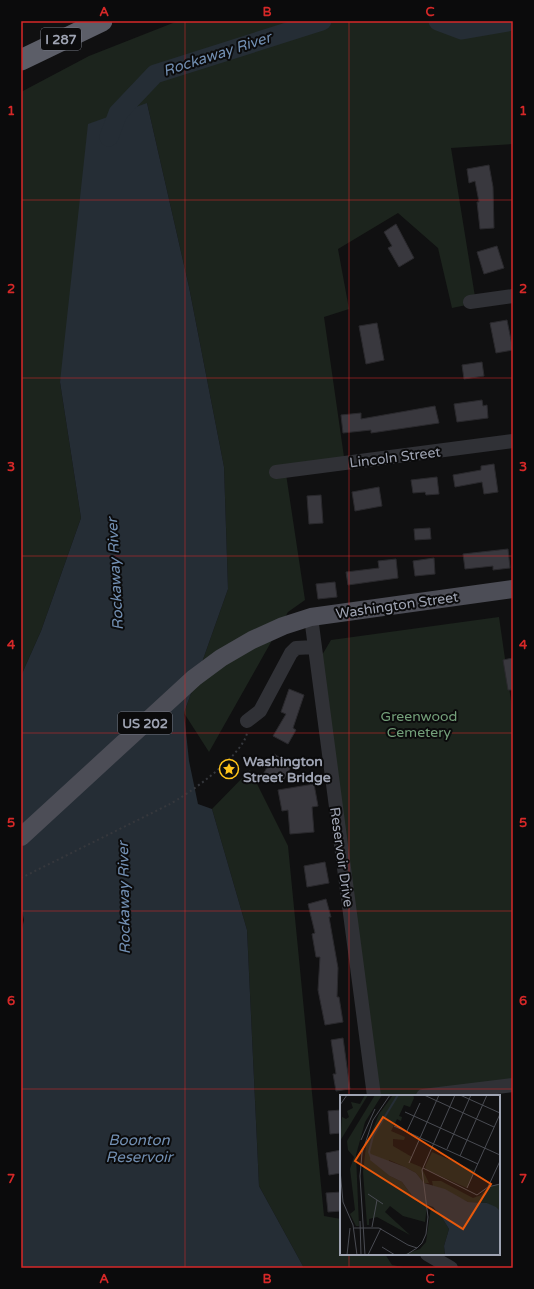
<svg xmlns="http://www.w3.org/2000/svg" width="534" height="1289" viewBox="0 0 534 1289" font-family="'Varela Round',sans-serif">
<rect width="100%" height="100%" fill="#101011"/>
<path fill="#1c241d" d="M178 21H513V144L451 148 476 303 452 308 438 248 398 213 338 249 349 309 324 317 345 464 286 474 305 600 288 612 209 752 184 713 228 589 224 467 189 287 147 103 60 382 81 518 41 631 21 676V92L89 56Z
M499 617 513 715V1088L444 1096H376L315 667 331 640Z
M250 770 288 846 324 1216 341 1219V1254H385L392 1265 409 1268H304L259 1186 247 930 212 809Z"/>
<path fill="#252d35" d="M147 103 189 287 224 467 228 589 184 713 189 761 198 804 212 809 247 930 259 1186 304 1268H21V933L24 920 21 906V676L41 631 81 518 60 382 88 124Z"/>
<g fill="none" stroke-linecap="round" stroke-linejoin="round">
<path stroke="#252d35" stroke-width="19" d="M438 21 462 30 513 21
M109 137 118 113 155 74 322 21"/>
</g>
<path fill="#39383e" stroke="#2a292d" d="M489 165 493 187 494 228 480 229 477 202H479L475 181 469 183 467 169Z
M396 224 414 258 399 267 388 248 392 246 384 232Z
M497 246 504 268 484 274 477 252Z
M507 320 513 350 496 353 490 323Z
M377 323 384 360 366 364 359 326Z
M482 362 484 376 464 379 462 365Z
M482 400 483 406 487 405 488 418 457 422 454 404Z
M435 406 439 423 371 433V430L343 433 341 415 361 413V419Z
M494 464 498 492 484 494 482 482 455 487 453 475 481 470V466Z
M437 477 439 494 426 495 425 492 413 493 411 480Z
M379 487 382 506 355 511 352 492Z
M321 495 323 523 309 524 307 496Z
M430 528 431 539 415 540 414 529Z
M508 549 510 568 493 570V566L465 569 463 554Z
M434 558 435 574 415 576 413 561Z
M396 559 398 578 348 585 346 572 379 568 378 561Z
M335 582 337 597 318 599 316 584Z
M513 658V690H508L503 660Z
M289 689 304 695 293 728 296 730 288 744 273 736 286 714 281 712Z
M274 754 292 765 282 783 264 773Z
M314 784 318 806 312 807 314 832 290 834 288 810 282 811 278 790Z
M325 862 329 883 307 887 304 866Z
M326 899 331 917H329L338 968 337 997H339L343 1022 325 1025 318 990 320 957H316L312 934 315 933 308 904Z
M343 1038 350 1089 336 1091 333 1074H336L331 1040Z
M341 1110V1133L330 1134 328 1111Z
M341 1150V1173L329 1175 326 1153Z
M341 1192V1211L328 1212 326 1193Z"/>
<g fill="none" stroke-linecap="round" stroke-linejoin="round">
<path stroke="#36383d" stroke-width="2" stroke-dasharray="2 3" stroke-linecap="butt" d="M21 878 168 805C188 795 243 755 247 733"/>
<path stroke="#303136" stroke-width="14" d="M470 302 513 296
M276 472 513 441
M311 617 374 1096
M247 721 260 711 291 653 296 648 315 647
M423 1096 513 1085
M427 1254 451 1268"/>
<path stroke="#4c4d56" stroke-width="18" d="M21 837 194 678 221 658 252 640 283 626 311 617 513 589"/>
<path stroke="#5c5e68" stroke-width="21" d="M21 60 102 21"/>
</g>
<path fill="none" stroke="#d62828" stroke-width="1" stroke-opacity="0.55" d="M185 21V1268M349 21V1096M21 200H513M21 378H513M21 556H513M21 733H513M21 911H513M21 1089H513M349 1254V1268"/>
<defs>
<g id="sight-ring" transform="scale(1)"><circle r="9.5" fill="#0b0b0c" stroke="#ffc41a" stroke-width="1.5"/><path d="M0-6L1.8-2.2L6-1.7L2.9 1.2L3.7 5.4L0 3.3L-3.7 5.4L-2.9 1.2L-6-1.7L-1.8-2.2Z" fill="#ffc41a"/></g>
</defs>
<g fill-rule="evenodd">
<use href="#sight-ring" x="229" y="769"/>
</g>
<g text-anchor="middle" stroke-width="4" stroke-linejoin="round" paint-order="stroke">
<g fill="#0b0b0c" stroke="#737681" stroke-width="1">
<rect x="41" y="28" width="40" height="22" rx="3"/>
<rect x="118" y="712" width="54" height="22" rx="3"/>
</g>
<g font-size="13" font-weight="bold" fill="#9fa4b3">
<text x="61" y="44">I 287</text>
<text x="145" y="728">US 202</text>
</g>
<g font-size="14" fill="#9fa4b3" stroke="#0b0b0c">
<text transform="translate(395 457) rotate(-7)" y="5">Lincoln Street</text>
<text transform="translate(397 605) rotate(-8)" y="5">Washington Street</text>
<text transform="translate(342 857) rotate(82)" y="5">Reservoir Drive</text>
</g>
<g font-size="14" fill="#74a07a" stroke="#0b0b0c">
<text x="419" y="721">Greenwood<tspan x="419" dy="16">Cemetery</tspan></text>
</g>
<g font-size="14" font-weight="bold" fill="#9fa4b3" stroke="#0b0b0c" text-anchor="start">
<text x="243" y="766">Washington<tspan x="243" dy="16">Street Bridge</tspan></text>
</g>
<g font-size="15" font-style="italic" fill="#728fb2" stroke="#0b0b0c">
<text transform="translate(217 54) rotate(-18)" y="5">Rockaway River</text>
<text transform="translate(115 574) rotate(-93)" y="5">Rockaway River</text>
<text transform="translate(124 898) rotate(-91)" y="5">Rockaway River</text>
<text x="139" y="1145">Boonton<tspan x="139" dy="17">Reservoir</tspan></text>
</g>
</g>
<g transform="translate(340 1095)">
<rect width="160" height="160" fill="#101011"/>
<path d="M25 0H28L0 46 2 22 6 24 9 22 7 16 13 13 11 7 20 9ZM35 0H42L25 27 16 60 19 131H16L10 119 15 115 10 74 14 62 8 55 7 46ZM53 0H73L74 3 70 12 64 10 59 21 62 22 61 26 57 24 51 36 65 42 64 45 53 44V51L72 62 69 67 81 72 89 88H84L76 78 65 72 49 65 50 81 62 87 76 106 87 111 85 127 63 121 50 111 45 117 70 140 37 122 29 124V130H27L23 77 26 51 39 19ZM92 57 135 76 127 93 87 75 85 72ZM92 86H101L133 103 141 100 149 91 160 89V116L147 108 128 107 93 91ZM91 112 101 121 109 134 104 151 105 160H62L80 154 86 147Z" fill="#1c241d"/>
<path d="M31 59 65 72 76 78 84 88 105 94 128 107 147 108 156 112 160 116V160H105L104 151 109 134 101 121 93 112 76 106 62 87 50 81 30 65Z" fill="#252d35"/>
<path fill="none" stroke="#252d35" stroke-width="2" d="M32 65 29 57 33 41 58 0"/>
<path fill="none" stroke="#494b52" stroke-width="1" d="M84 0 154 32M120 0 160 18M0 10 7 0M65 17 160 60M54 31 138 69M67 36 80 8M21 45 35 14M107 54 131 0M120 61 147 0M69 68 99 0M83 73 137 100 148 92 160 89M0 75 3 107 13 130 17 160M148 92 160 66M127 93 160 19M28 99 43 109M20 126 21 160M32 132 37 105M14 133H39L68 150 77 153 82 148 86 139 88 122 82 75 115 0M42 152 55 160M7 160 10 133M25 160 20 81 22 58 33 25 50 0M28 160 41 133M66 160 77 153"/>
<path fill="#e8590c" fill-opacity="0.15" stroke="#e8590c" stroke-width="2" d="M43 22 151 89 123 134 15 66Z"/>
<rect width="160" height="160" fill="none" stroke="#9fa4b3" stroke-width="2"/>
</g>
<rect width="534" height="1289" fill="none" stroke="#0b0b0c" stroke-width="44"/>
<rect x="22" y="22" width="490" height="1245" fill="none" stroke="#d62828" stroke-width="1.5"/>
<g font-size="13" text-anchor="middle" font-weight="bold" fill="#d62828">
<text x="104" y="16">A</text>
<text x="267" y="16">B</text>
<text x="430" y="16">C</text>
<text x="11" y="115">1</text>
<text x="523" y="115">1</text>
<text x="11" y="293">2</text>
<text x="523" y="293">2</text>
<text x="11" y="471">3</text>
<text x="523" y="471">3</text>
<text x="11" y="649">4</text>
<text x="523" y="649">4</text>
<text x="11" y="827">5</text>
<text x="523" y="827">5</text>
<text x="11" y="1005">6</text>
<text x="523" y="1005">6</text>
<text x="11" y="1183">7</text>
<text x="523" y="1183">7</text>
<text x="104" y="1283">A</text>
<text x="267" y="1283">B</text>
<text x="430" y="1283">C</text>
</g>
</svg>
